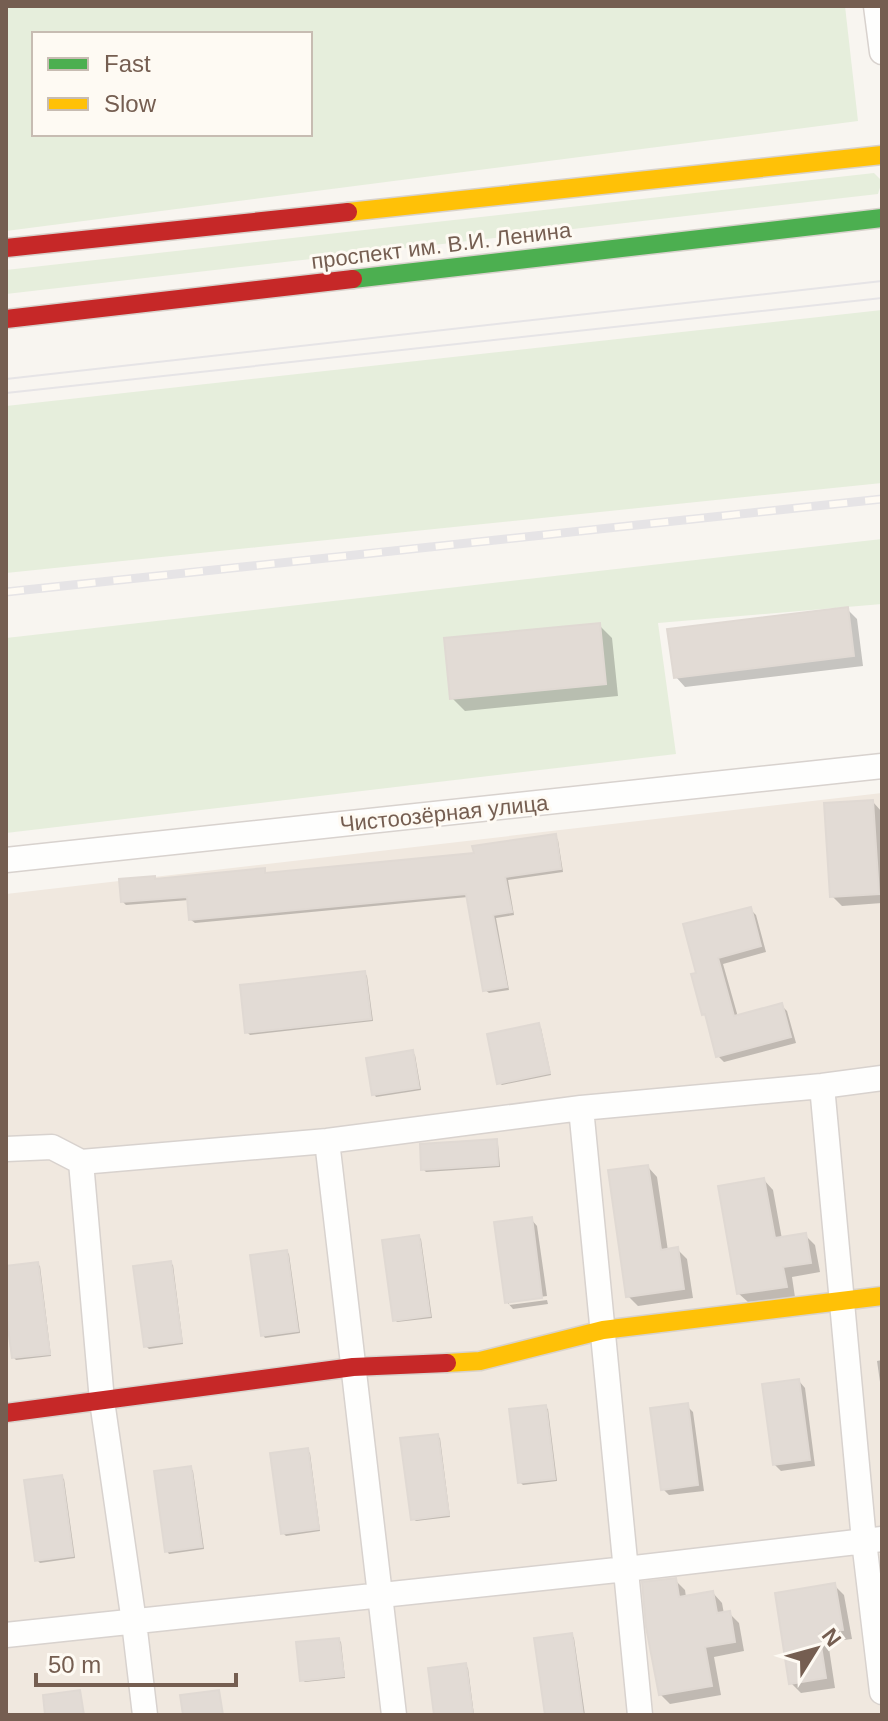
<svg xmlns="http://www.w3.org/2000/svg" width="888" height="1721" viewBox="0 0 888 1721" font-family="Arial,sans-serif">
<rect width="100%" height="100%" fill="#f8f5f0"/>
<path fill="#f0e8df" d="M882 793V1715H6V894Z"/>
<path fill="#e6eedc" fill-rule="evenodd" d="M6 6H845L858 121 6 231ZM34 34H310V134H34Z
M874 173 882 181 878 194 6 294V270Z
M882 310V483L6 573V406Z
M882 539V604L658 623 676 754 6 833V638Z"/>
<path fill="#0003" d="M847 609 857 619 863 666 685 687 676 677Z
M599 625 612 638 618 696 465 711 452 698Z
M873 802 882 812V903L842 906 832 896Z
M555 836 558 840 563 872 508 880 514 915 496 918 509 990 489 993 485 990 468 897 195 923 191 920 189 900 126 905 123 902 154 878 157 880 264 870 267 873 476 855Z
M750 909 756 915 766 952 723 964 738 1017 781 1005 787 1011 796 1043 724 1062 718 1056 708 1018 704 1014 699 974Z
M365 973 367 976 373 1021 250 1035 247 1032Z
M539 1025 541 1028 551 1075 502 1085 499 1083Z
M412 1052 415 1055 421 1090 376 1097 374 1094Z
M496 1141 498 1144 500 1167 426 1172 423 1169Z
M648 1167 657 1177 668 1251 678 1250 687 1259 693 1298 638 1306 628 1296Z
M764 1180 773 1190 782 1239 805 1235 815 1245 820 1272 792 1277 795 1297 748 1302 738 1293Z
M531 1219 537 1226 547 1296 509 1301V1305L547 1300 548 1304 513 1309 507 1302Z
M419 1237 421 1239 432 1318 397 1322 395 1320Z
M287 1252 289 1254 300 1333 265 1338 263 1335Z
M170 1263 173 1265 183 1344 149 1349 146 1346Z
M37 1264 40 1266 51 1356 16 1360 14 1358 6 1297V1268Z
M882 1360V1396L877 1361Z
M799 1381 805 1388 815 1466 781 1471 774 1464Z
M687 1406 693 1412 704 1491 669 1495 663 1489Z
M545 1407 548 1409 557 1481 523 1485 520 1482Z
M437 1436 440 1438 450 1517 416 1521 413 1519Z
M307 1450 310 1453 320 1531 286 1536 283 1533Z
M191 1468 193 1471 204 1549 169 1554 167 1551Z
M61 1477 64 1479 75 1558 40 1563 37 1560Z
M675 1580 685 1590 686 1597 713 1593 722 1603 724 1614 729 1613 739 1623 744 1651 714 1657 721 1695 670 1704 660 1694Z
M835 1586 844 1595 852 1639 828 1642 835 1688 801 1693 791 1683Z
M572 1635 574 1638 585 1715H547Z
M339 1640 341 1642 345 1678 305 1682 302 1680Z
M465 1665 468 1668 474 1715H436Z"/>
<path fill="#e2dbd5" stroke="#e0d9d3" stroke-width="2" d="M848 607 854 656 674 678 667 629Z
M600 623 606 684 450 699 444 638Z
M873 800 879 894 830 897 824 803Z
M556 834 561 869 505 877 512 912 493 915 507 987 483 991 466 894 189 920 187 897 121 902 119 879 155 876V879L265 868V873L474 853 472 846Z
M751 907 761 946 718 958 734 1016 782 1003 791 1037 716 1057 705 1014 702 1015 691 974 696 973 683 924Z
M365 971 371 1019 245 1033 240 985Z
M539 1023 550 1073 497 1084 487 1034Z
M413 1050 419 1088 372 1095 366 1058Z
M497 1139 498 1165 421 1170 420 1144Z
M648 1165 661 1250 678 1247 684 1289 626 1297 608 1170Z
M764 1178 775 1238 806 1233 811 1263 783 1267 787 1287 737 1294 718 1186Z
M532 1217 542 1298 505 1303 494 1222Z
M419 1235 430 1316 393 1321 382 1240Z
M287 1250 298 1331 261 1336 250 1255Z
M171 1261 182 1342 144 1347 133 1266Z
M38 1262 50 1354 12 1358 6 1313V1266Z
M799 1379 810 1460 773 1465 762 1384Z
M688 1403 698 1485 661 1490 650 1408Z
M546 1405 555 1479 518 1483 509 1409Z
M438 1434 449 1515 411 1520 400 1438Z
M308 1448 319 1529 281 1534 270 1453Z
M191 1466 202 1547 165 1552 154 1471Z
M62 1475 73 1556 35 1561 24 1480Z
M676 1578 679 1597 713 1591 717 1613 730 1611 735 1642 705 1647 712 1686 659 1695 646 1627 642 1582Z
M835 1583 843 1630 819 1633 826 1678 789 1684 775 1593Z
M572 1633 583 1715H545L534 1638Z
M339 1638 344 1676 300 1681 296 1642Z
M466 1663 473 1715H434L428 1668Z
M80 1690 84 1715H45L43 1695Z
M219 1690 223 1715H183L180 1695Z"/>
<g fill="none" stroke-linecap="round" stroke-linejoin="round">
<g stroke="#d8d2ce" stroke-width="27">
<path id="street" d="M876 6 882 52
M6 860 882 766
M822 1086 864 1541 882 1692
M581 1108 640 1715
M327 1141 394 1715
M6 1149 52 1147 81 1162 327 1141 581 1108 822 1086 882 1078
M81 1162 102 1401 134 1622 145 1715
M6 1635 626 1569 882 1539"/>
</g>
<g stroke="#d8d2cc" stroke-width="21">
<path id="fast" d="M353 279 882 218"/>
</g>
<g stroke="#d8d2cc" stroke-width="21">
<path id="slow" d="M348 212 882 155
M447 1363 480 1361 603 1330 882 1296"/>
</g>
<g stroke="#d8d2cc" stroke-width="21">
<path id="jam" d="M6 248 348 212
M6 319 353 279
M6 1413 353 1367 447 1363"/>
</g>
<use href="#street" stroke="#fefefd" stroke-width="24"/>
<use href="#fast" stroke="#4caf50" stroke-width="18"/>
<use href="#slow" stroke="#ffc107" stroke-width="18"/>
<use href="#jam" stroke="#c62828" stroke-width="18"/>
<path stroke="#e6e4e6" stroke-width="2" d="M6 379 882 281
M6 393 882 298"/>
<g stroke="#e6e4e6" stroke-width="9">
<path id="rail" d="M6 592 882 499"/>
</g>
<use href="#rail" stroke="#fefaf3" stroke-width="6" stroke-dasharray="18" stroke-linecap="butt"/>
</g>
<g text-anchor="middle" stroke-width="6" stroke-linejoin="round" paint-order="stroke">
<g font-size="22" fill="#755e51" stroke="#fefaf3">
<text transform="translate(441 245) rotate(-7)" y="8">проспект им. В.И. Ленина</text>
<text transform="translate(444 813) rotate(-6)" y="8">Чистоозёрная улица</text>
</g>
</g>
<rect width="888" height="1721" fill="none" stroke="#755e51" stroke-width="16"/>
<rect x="32" y="32" width="280" height="104" fill="#fefaf3" stroke="#c7bcb2" stroke-width="2"/>
<rect x="48" y="58" width="40" height="12" fill="#4caf50" stroke="#c7bcb2" stroke-width="2"/>
<text x="104" y="72" font-size="24" fill="#755e51">Fast</text>
<rect x="48" y="98" width="40" height="12" fill="#ffc107" stroke="#c7bcb2" stroke-width="2"/>
<text x="104" y="112" font-size="24" fill="#755e51">Slow</text>
<g transform="translate(816 1649) rotate(53)" stroke="#fefaf3" stroke-width="6" paint-order="stroke">
<path d="M0-6L14 30L0 20L-14 30Z" fill="#755e51"/>
<text y="-12" font-size="22" font-weight="bold" text-anchor="middle" fill="#755e51">N</text>
</g>
<path d="M36 1673v12h200v-12" fill="none" stroke="#755e51" stroke-width="4"/>
<text x="48" y="1673" font-size="24" fill="#755e51" stroke="#fefaf3" stroke-width="6" paint-order="stroke">50 m</text>
</svg>
